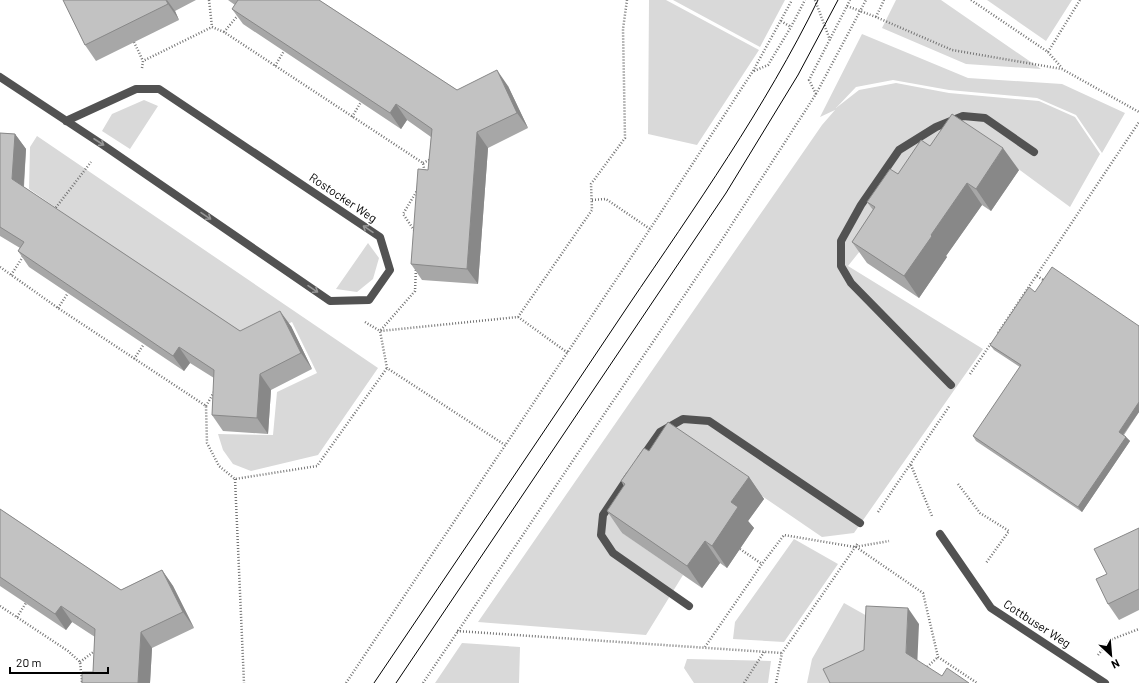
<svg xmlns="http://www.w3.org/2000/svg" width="1139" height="683" viewBox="0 0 1139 683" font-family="Barlow,sans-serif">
<rect width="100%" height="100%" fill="#fff"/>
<path fill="#d9d9d9" d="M649 0H666L759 50 697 145 648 134Z
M673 0H785L760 47Z
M896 0H941L1041 69 966 64 882 28Z
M987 0H1072L1046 41Z
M862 34 968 78 1062 84 1125 113 1102 153 1076 115 1037 98 949 90 893 80 856 87 836 108 859 90 896 83 949 93 1039 101 1075 117 1100 154 1070 207 960 126 848 266 983 349 854 533 822 537 683 442 621 532 683 575 646 635 478 622 822 125 835 110 820 117Z
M144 100 158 106 130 149 102 131 112 114Z
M37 136 378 368 318 455 251 471 233 464 223 450 218 434 273 435 277 392 317 373 292 322 249 342 29 189 30 147Z
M368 243 379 258 373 279 357 292 336 289Z
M794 539 838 564 784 642 733 639 735 622Z
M844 603 876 621 874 665 837 683H807L812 659Z
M462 643 520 647 519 683H435Z
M687 659 771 661 768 683H694L684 668Z"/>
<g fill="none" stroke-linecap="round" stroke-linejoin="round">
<path stroke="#747474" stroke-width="2.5" stroke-dasharray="1 2" stroke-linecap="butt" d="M209 0 212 27
M815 0 830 40
M971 0 1048 52 1062 68
M847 6 850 0
M876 17 884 0
M781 21 791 27 805 0
M224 32 239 14
M134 42 143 61
M1048 52 1080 0
M275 66 284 51
M142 68 143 61 212 27 224 32 423 163 425 173
M754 71 768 65 791 27
M816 94 809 80 847 6 876 17 952 50 1062 69 1139 112
M352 117 361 102
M423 163 431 159
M592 200 606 199 650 229
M54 210 91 162
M416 233 403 214 418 189
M0 267 58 308 206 406 207 443 219 466 235 479 317 466 387 368
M416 267 415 291 380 331 387 368 505 445
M11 275 24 255
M1037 276 1045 281
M58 308 68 293
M518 317 568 353
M365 322 380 331 518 317 592 210 591 184 625 138 623 29 627 0
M998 333 1139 122
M134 359 144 344
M970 374 992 342
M206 406 214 392
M911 465 932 516
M235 479 244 683
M958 484 980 513 1009 531 986 563
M878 512 950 405
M856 547 923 593 938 657 977 683
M740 549 762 564
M0 606 68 651 80 662 82 681 81 683
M17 617 26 603
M457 631 782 653
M705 647 762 564 784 535 855 547 889 541
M1098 655 1110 640 1139 629
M80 662 96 650
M925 669 938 657
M346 683 650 229 753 71 792 0
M423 683 725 235 816 94 866 0
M744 683 764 652
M776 683 782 653 858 543"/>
<path stroke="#525252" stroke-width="8" d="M951 385 851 283 841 266V241L861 205 899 150 936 127 963 116 985 118 1034 152
M641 459 660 432 683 419 709 421 860 523
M629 476 603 515 601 535 613 553 689 606"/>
<path stroke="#525252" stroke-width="8" d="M0 77 103 145 330 301 369 300 390 270 380 237 159 89H136L66 121
M940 534 991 608 1105 683"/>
<path stroke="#000" stroke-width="1" d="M374 683C459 557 544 432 628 306 695 207 765 108 818 0
M396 683 726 193 798 75 838 0"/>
</g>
<path fill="#a7a7a7" d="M63 0H196L175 11 179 20 96 61 85 45Z
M228 0H319L457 90 508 86 528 128 488 148 478 284 422 280 411 264 428 170 431 137 407 120 401 129 243 24 232 9 235 5Z
M0 133 15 134 26 149 24 187 240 331 291 326 312 369 271 390 268 434 223 431 212 415 214 378 190 363 184 371 29 267 18 251 20 248 0 236Z
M930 146 1019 170 991 211 982 205 946 256 947 257 919 298 867 263 852 242 873 210 867 202 898 174Z
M1035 292 1139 326V412L1124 435 1130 441 1082 512 976 441 973 436 1020 367 994 350 990 345Z
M649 451 749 477 764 499 748 521 754 528 727 568 720 563 702 588 622 533 607 511 624 486 621 481Z
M0 509 121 590 162 570 173 586 194 628 152 648 150 683H82L93 672 95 637 72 622 66 630 0 586Z
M1139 528V610L1119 620 1108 604 1107 574Z"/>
<path fill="#888" d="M166 0H167L175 11 179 20 168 4Z
M497 70 508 86 528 128 517 113Z
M396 104 407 120 401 129 390 113Z
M477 132 488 148 478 284 467 269Z
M15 134 26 149 23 195 12 179Z
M1003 148 1019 170 991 211 976 189Z
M967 183 982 205 946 256 947 257 919 298 904 276 931 235Z
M280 311 291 326 312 369 301 353Z
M179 347 190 363 184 371 173 356Z
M260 374 271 390 268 434 257 418Z
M1139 402V412L1122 436 1119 432Z
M1126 437 1130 441 1082 512 1078 507Z
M749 477 764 499 748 521 754 528 727 568 712 546 731 502Z
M705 541 720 563 702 588 687 566Z
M162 570 173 586 194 628 183 612Z
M61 606 72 622 66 630 55 614Z
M908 608 919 624 917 669 906 653Z
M141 632 152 648 150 683H138Z"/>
<path fill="#c2c2c2" stroke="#888" d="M63 0H166L168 4 85 45Z
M238 0H319L457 90 497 70 517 113 477 132 467 269 411 264 418 169 428 170 432 129 396 104 390 113 232 9Z
M952 114 1003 148 976 189 967 183 931 235 932 236 904 276 852 242 875 207 867 202 890 169 898 174 921 140 930 146Z
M0 133 15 134 12 179 240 331 280 311 301 353 260 374 257 418 212 415 214 370 179 347 173 356 18 251 24 242 0 227Z
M1052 267 1139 326V402L1119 432 1126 437 1078 507 973 436 1021 365 990 345 1029 287 1035 292Z
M668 422 749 477 731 502 738 507 712 546 705 541 687 566 607 511 625 484 621 481 644 448 649 451Z
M0 509 121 590 162 570 183 612 141 632 138 683H82V672H93L95 629 61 606 55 614 0 577Z
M1139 528V589L1108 604 1096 579 1107 574 1094 549Z
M866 606 908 608 906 653 942 676 947 668 969 683H830L823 669 864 650Z"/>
<defs><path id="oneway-shaft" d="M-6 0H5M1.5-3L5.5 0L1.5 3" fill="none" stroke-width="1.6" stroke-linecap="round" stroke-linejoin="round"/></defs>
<g stroke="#979797">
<use href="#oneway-shaft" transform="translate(99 142) rotate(33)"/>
<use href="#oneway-shaft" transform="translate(206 216) rotate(34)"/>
<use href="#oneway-shaft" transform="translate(368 229) rotate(-146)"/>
<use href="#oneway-shaft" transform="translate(313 289) rotate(34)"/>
</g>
<g text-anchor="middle" stroke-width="3" stroke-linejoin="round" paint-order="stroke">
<g font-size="12" fill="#000" stroke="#fff">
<text transform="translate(343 198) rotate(34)" y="4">Rostocker Weg</text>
<text transform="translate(1037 624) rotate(33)" y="4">Cottbuser Weg</text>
</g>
</g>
<g transform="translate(1111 655) rotate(154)" stroke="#ffffff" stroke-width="3" paint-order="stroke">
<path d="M0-3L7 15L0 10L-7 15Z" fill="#000000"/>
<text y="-6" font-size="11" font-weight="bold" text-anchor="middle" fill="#000000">N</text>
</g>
<path d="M10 667v6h98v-6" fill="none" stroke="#000000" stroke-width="2"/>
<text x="16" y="667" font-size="12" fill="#000000" stroke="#ffffff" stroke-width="3" paint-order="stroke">20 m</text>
</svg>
